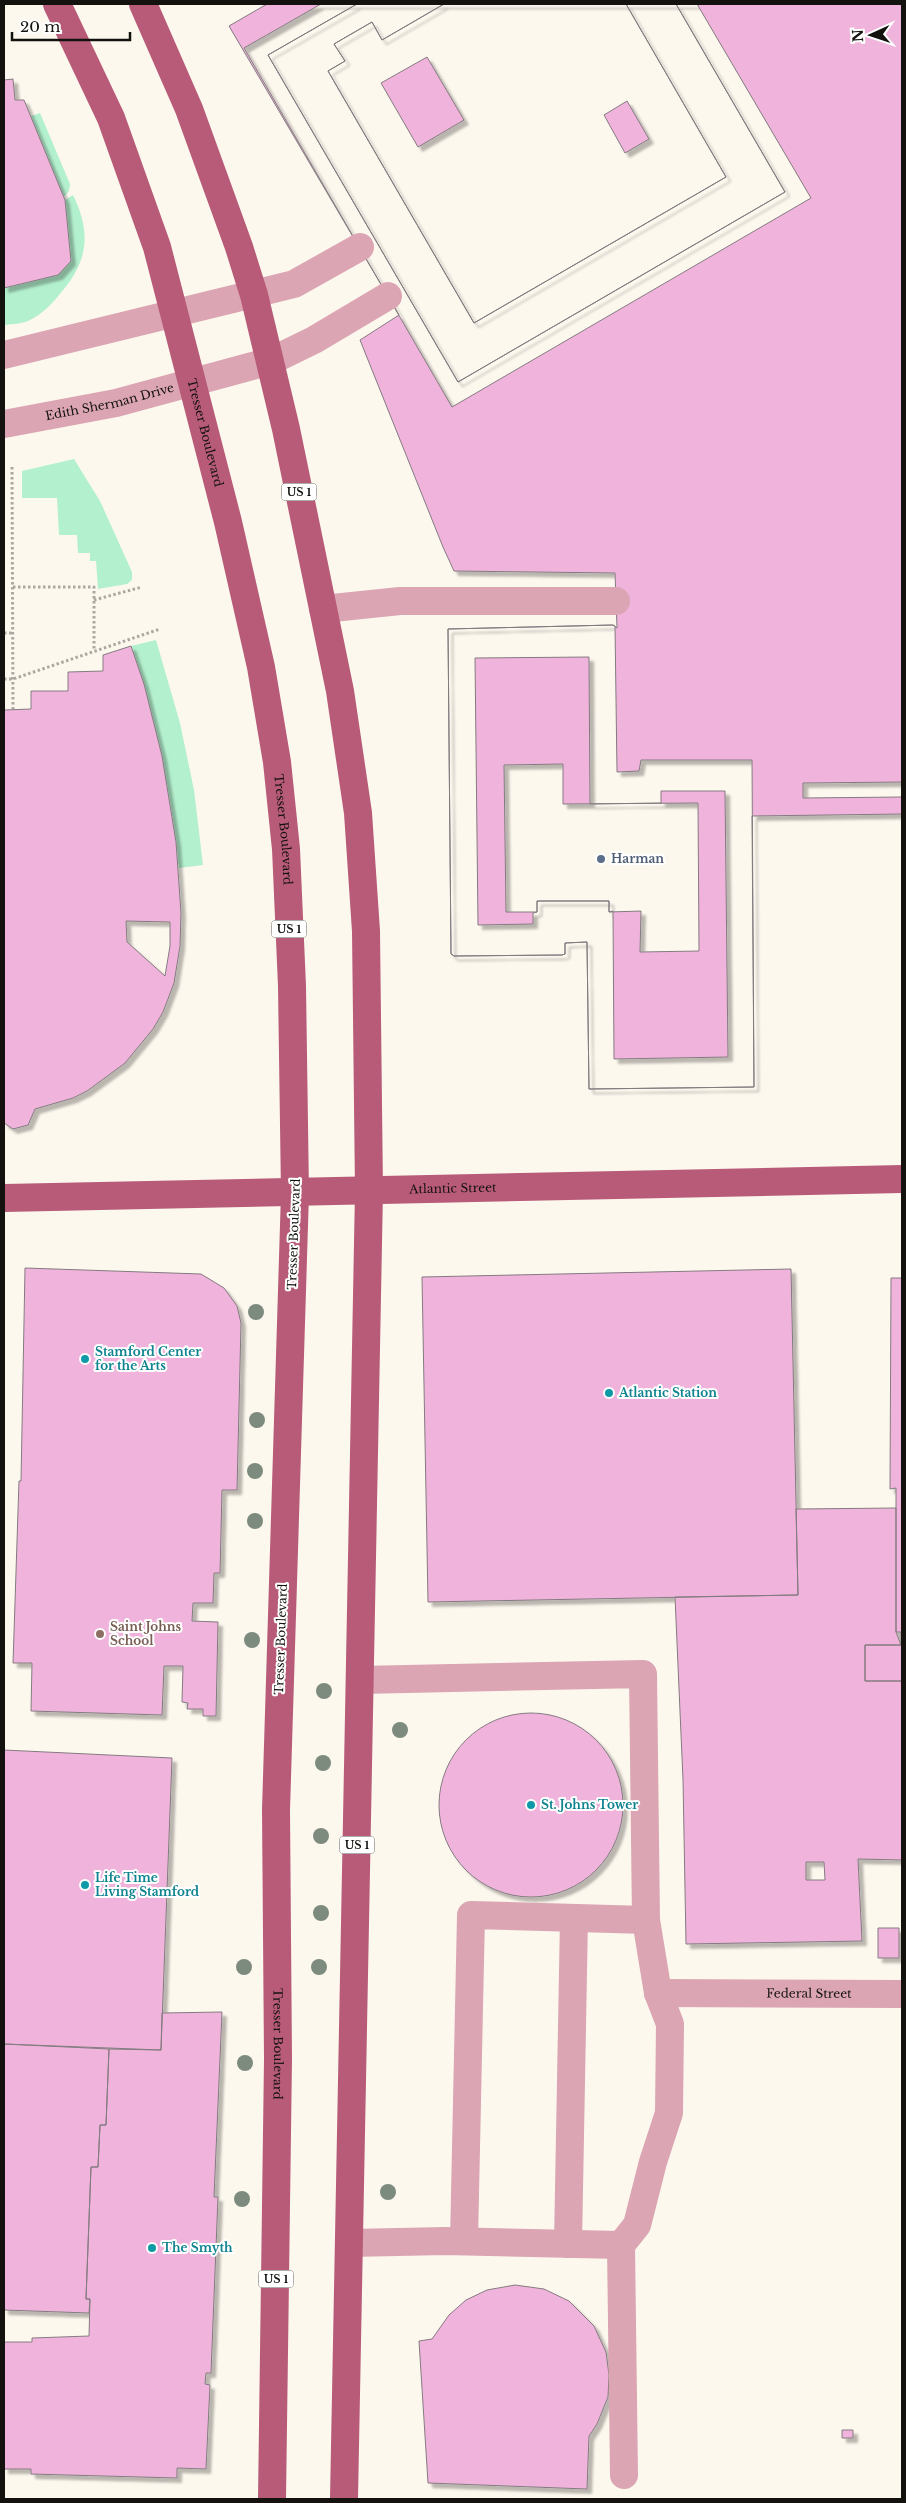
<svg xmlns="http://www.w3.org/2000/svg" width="906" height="2503" viewBox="0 0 906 2503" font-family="'Libre Baskerville',serif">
<defs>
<filter id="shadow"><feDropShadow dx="4.5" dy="4.5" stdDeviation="1" flood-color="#0004"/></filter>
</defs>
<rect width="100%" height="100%" fill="#fdf8ee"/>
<path fill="#b3f0ce" d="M40 113 70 184 69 191 64 197 31 116Z
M73 195C92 234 88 262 59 295 52 304 41 315 30 320 23 324 12 324 4 325V288L58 275 71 261 65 200Z
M74 459 100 501 132 572V580L127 584 98 589 96 561H90V553H78L77 535H59L57 498H22V471Z
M156 640 180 723 194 790 203 865 179 868C171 792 155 719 131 646Z"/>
<path fill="#f0b4dc" stroke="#847b80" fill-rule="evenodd" filter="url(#shadow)" d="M267 4H902V782L803 783V798L902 797V814L752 816 754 1087 589 1089 587 942 565 943V954L562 955 454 956 451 954 448 629 613 625 617 628 615 573 454 571 443 547 360 340 399 315 229 26Z
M321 4H357L268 55 458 382 785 192 676 4H697L811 198 452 407 244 48Z
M357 4H444L382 40 372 22 334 44 345 61 328 71 474 323 726 177 626 4H676L785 192 458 382 268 55Z
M444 4H626L726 177 474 323 328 71 345 61 334 44 372 22 382 40ZM427 57 464 120 418 147 381 83ZM627 101 649 139 625 153 604 115Z
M13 79 15 100H24L65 200 71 261 58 275 4 288V80Z
M613 625 615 626 617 772 639 771 641 760H752L754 1087 589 1089 587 942 565 943V954L562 955 454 956 451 954 448 629ZM589 657 590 804 661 803V791H725L728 1057 614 1059 613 911 609 912V901H537V912L533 913V924L478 925 475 658Z
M131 646 144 684 162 756 176 842 181 913 180 946 174 983 163 1012 153 1029 125 1063 87 1091 73 1098 35 1109 28 1125 13 1129 4 1123V710L31 709V691H68V672L103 671V655ZM126 921 170 922V946L165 976 127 942Z
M563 764V804L698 803 699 951 640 952 641 911 609 912V901H537V912H506L504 765Z
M25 1268 201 1274 224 1288 237 1306 241 1323 237 1490H222L220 1573H214L213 1603H193L192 1621 218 1622 216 1716H203V1709H187L188 1703 182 1702 183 1666H164L162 1715 31 1711 32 1663H13L19 1481H21Z
M791 1269 798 1595 428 1602 422 1277Z
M891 1278H902V1681H865V1645H901V1632H896V1488L890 1489Z
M896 1508V1632L901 1645H865V1681H902V1860L858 1859 862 1941 686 1944 683 1780 675 1597 798 1595 796 1509Z
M439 1805a92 92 0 1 1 184 0a92 92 0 1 1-184 0Z
M4 1750 172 1758 161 2050 4 2044Z
M806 1862H824L825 1880H806Z
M878 1928H899V1958H878Z
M222 2012 214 2197H218L211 2373H206L205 2384 210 2385 206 2469 177 2468V2478L31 2474V2469H4V2342H32V2338L89 2336 90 2299H86L91 2167H98L100 2125H106L109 2049 161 2050 162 2013Z
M4 2044 109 2049 106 2125H100L98 2167H91L86 2299H90L89 2313 4 2310Z
M515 2285 544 2289 569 2301 594 2326 606 2352 609 2375 608 2397 597 2424 589 2436 587 2489 428 2483 419 2341 432 2339 449 2315 466 2300 487 2290Z
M842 2430H853V2438H842Z"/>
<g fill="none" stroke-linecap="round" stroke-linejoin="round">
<path stroke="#aca8a1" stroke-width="3" stroke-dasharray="2.5 2.5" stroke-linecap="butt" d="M12 467 13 709
M13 587H94V651
M94 600 142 587
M4 633H13
M4 679H13L160 629"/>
<g stroke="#dba5b3" stroke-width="28">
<path d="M4 355 294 284 360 247"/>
<path id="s1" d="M4 424 116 403 271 361 314 340 388 296"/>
<path d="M323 609 400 601H616"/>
<path id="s2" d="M658 1993 902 1994"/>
<path d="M464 2241 471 1915 646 1920"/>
<path d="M349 2243 446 2241 621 2245 637 2225 653 2162 669 2113 670 2024 658 1993 646 1920 643 1674 360 1680"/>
<path d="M568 2244 574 1918"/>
<path d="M621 2245 624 2475"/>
</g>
<g stroke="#b85b79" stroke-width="28">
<path id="s3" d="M57 4 111 118 157 247 228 522 261 667 277 762 286 849 292 986 295 1193 276 1810 278 2059 272 2499"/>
<path d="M143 4 189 109 239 247 254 295 286 429 340 691 358 813 366 931 369 1191 344 2499"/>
<path id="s4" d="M4 1198 902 1179"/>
</g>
</g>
<g fill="#7c8b7e">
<circle cx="256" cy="1312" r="8"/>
<circle cx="257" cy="1420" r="8"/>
<circle cx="255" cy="1471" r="8"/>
<circle cx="255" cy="1521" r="8"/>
<circle cx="252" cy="1640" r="8"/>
<circle cx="324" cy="1691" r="8"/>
<circle cx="400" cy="1730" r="8"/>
<circle cx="323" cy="1763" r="8"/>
<circle cx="321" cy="1836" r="8"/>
<circle cx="321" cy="1913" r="8"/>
<circle cx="244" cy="1967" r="8"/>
<circle cx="319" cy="1967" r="8"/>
<circle cx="245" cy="2063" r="8"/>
<circle cx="388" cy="2192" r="8"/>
<circle cx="242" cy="2199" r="8"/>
</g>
<circle fill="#5c6f8a" stroke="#fff" stroke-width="2" cx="601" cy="859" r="5"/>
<g fill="#0f9aa8" stroke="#fff" stroke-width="2">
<circle cx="85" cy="1359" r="5"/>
<circle cx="609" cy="1393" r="5"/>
<circle cx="531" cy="1805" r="5"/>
<circle cx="85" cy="1885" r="5"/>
<circle cx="152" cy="2248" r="5"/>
</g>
<circle fill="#8d6e63" stroke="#fff" stroke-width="2" cx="100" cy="1634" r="5"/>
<g text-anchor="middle" stroke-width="4" stroke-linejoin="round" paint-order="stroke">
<g fill="#fff" stroke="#5a5957" stroke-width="1">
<rect x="281.5" y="483.5" width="35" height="17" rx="4"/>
<rect x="271.5" y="920.5" width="35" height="17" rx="4"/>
<rect x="339.5" y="1836.5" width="35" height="17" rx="4"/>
<rect x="258.5" y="2270.5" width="35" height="17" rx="4"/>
</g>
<g font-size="11" font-weight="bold" fill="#13120f">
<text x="299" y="496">US 1</text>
<text x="289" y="933">US 1</text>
<text x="357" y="1849">US 1</text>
<text x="276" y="2283">US 1</text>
</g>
<g font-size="12" fill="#13120f" stroke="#fff">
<text dy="4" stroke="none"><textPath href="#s1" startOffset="108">Edith Sherman Drive</textPath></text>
<text dy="4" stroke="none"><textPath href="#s3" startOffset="455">Tresser Boulevard</textPath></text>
<text dy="4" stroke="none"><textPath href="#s3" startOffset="860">Tresser Boulevard</textPath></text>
<text dy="4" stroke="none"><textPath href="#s4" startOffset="449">Atlantic Street</textPath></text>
<text transform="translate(294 1234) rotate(-88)" y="4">Tresser Boulevard</text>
<text transform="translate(281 1639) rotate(-88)" y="4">Tresser Boulevard</text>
<text dy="4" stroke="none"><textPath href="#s2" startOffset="151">Federal Street</textPath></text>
<text dy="4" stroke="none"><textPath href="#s3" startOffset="2075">Tresser Boulevard</textPath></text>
</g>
<g font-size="12" font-weight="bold" fill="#4e5e75" stroke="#fff" text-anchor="start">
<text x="611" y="863">Harman</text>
</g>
<g font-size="12" font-weight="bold" fill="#0d838f" stroke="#fff" text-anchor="start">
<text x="95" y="1356">Stamford Center<tspan x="95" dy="14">for the Arts</tspan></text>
<text x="619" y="1397">Atlantic Station</text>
<text x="541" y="1809">St. Johns Tower</text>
<text x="95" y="1882">Life Time<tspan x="95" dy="14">Living Stamford</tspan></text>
<text x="162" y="2252">The Smyth</text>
</g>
<g font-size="12" font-weight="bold" fill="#785e54" stroke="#fff" text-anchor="start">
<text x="110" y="1631">Saint Johns<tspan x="110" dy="14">School</tspan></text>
</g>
</g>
<rect width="906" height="2503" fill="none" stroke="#13120f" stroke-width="10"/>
<g transform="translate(871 35) rotate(267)" stroke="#ffffff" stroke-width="4" paint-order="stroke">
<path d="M0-4L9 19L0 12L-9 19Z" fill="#13120f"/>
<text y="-8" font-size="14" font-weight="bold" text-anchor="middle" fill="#13120f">N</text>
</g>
<path d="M12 32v8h118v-8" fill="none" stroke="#13120f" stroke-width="2.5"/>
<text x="20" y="32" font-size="15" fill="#13120f" stroke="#ffffff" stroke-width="4" paint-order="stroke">20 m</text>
</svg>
